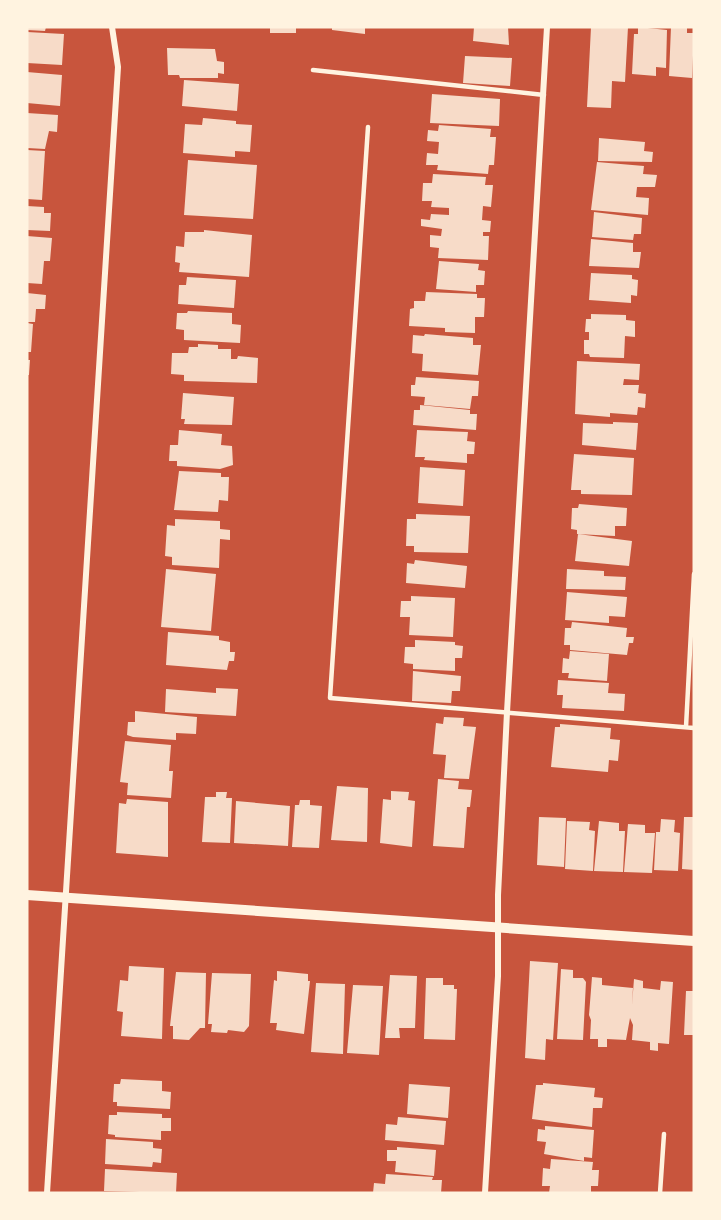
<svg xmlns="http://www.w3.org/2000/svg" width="721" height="1220" viewBox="0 0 721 1220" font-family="'Noto Serif',serif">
<rect width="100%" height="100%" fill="#c8553d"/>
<path fill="#f7dbc8" d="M27 27H46L45 31 27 30Z
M270 27H296V33H270Z
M332 27H365V34L332 30Z
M474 27H508L509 45 473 41Z
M591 27H628L625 82 612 81 611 108 587 107Z
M638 27 667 30 666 68 656 67V76L632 74 634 34H638Z
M671 27H687V33H694L692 78 669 76Z
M27 32 64 34 62 65 27 63Z
M167 48 215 49 217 61 224 62V74L218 73V78H180L179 75H168Z
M465 56 512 58 510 86 463 83Z
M27 72 62 75 60 106 27 103Z
M184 80 239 84 237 111 182 106Z
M432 94 500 99 499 126 430 123Z
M27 113 58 115 57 132 49 131 45 149 27 148Z
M203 118 236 121V124L252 125 250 152 235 151V157L183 153 185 124 202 125Z
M439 125 491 129 490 137H496L494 165H489L488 174 437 170 438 165H426L427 153 438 154 439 142 427 141 428 130 438 131Z
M599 138 645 142 644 151 653 152 652 162 598 161Z
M27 150 45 151 42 200 27 199Z
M188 160 257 165 253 219 184 215Z
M597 162 644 166 643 174 657 175 655 187H637L636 197 649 198 648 215 591 210Z
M433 174 486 177 485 185H493L491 207 483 206 482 220 491 221 490 232H483V236H489L488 260 438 258 439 248 430 247V235L441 236 442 229 421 226V219L430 220 431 214 449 215V208L431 207 432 201H422L423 183H432Z
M27 206 44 207V213H51L50 231 27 230Z
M594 212 642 218 641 234H634L633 240 592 237Z
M204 230 252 235 249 277 179 272 180 263 175 262 176 246 184 247 185 232H204Z
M27 236 52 238 50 261H44L42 284 27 283Z
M591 239 633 243V252H641L639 268 589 266Z
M439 261 479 264 478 270 485 271 484 285H476V292L436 289Z
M591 273 632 275V279L638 280 637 296 631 295V303L589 300Z
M187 277 236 280 234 308 178 304 179 285H186Z
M426 292 477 294V298H485L484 317H475V333L445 332V328L409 326 410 309 414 308V301H425Z
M27 293 46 295 45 309H36L35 322H27Z
M188 311 232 313V324L241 325 240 343 184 340V330L176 329 177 313H187Z
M591 314 626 315V320L635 321V337L625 336 624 358 590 357 589 354H584V340H589V332H585L586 319H591Z
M27 323 33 324 31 352H27Z
M425 334 473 338V345H481L478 375 422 371 423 354 412 353 413 335 424 336Z
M198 344 218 345V349H231V359H237L238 356 258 358 257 383 184 381V375L171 374 172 353H188L189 347H198Z
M27 360H30L29 375H27Z
M577 361 640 364 639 380 624 379 623 385H639L638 393 646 394 645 408 638 407 637 415 610 413V417L575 414Z
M416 377 479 381 478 396H472L470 409 424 405 425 397 411 396V385H415Z
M183 393 234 397 232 425 184 424 185 419H181Z
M420 405 470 410V414H477L476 430 413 425 414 410H420Z
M613 422 638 423 636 450 582 445 583 423 613 424Z
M179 430 222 434 221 445 232 446 233 465 220 469 177 466V461H169L170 445H178Z
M417 430 468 432 467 441 475 442 474 454H467V463L424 460 425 457H415Z
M574 454 634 458 632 495 581 494V490H571Z
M420 467 465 470 463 506 418 503Z
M179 471 221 473V477H229L228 501 219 500 218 512 174 510Z
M579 504 627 508 626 526H615V536L577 534V530L571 529 572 508H578Z
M416 514 470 516 468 553 414 552V546H406L407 519H416Z
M175 519 220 521V529L230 530V540L220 539 219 568 172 565V557L165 556 167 525 175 526Z
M578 534 632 541 629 566 575 561Z
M415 560 467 566 465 588 406 583 407 563 414 564Z
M166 569 216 574 211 631 161 627Z
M567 569 604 571V576L626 577 625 590 566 589Z
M567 592 627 597 625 617 609 616V623L565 620Z
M411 596 455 598 453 637 409 635 410 617H400L401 601H411Z
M572 622 627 628 626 637H634L633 643H629L627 655 570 650V645H564L565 628H571Z
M168 632 219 636V640L230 642V652H235L234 661H229L227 670 166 665Z
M415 640 455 642V645L463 646 462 658H455V671L413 669V664L404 663 405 647H415Z
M570 651 609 654 607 681 568 678 569 673H562L563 658 569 659Z
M413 671 461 676 460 691H452L451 703 412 701Z
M558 680 609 683 608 693 625 694 624 711 562 708 563 695H557Z
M216 688 238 689 236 716 165 712 166 689 216 693Z
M135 711 197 717 196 734 176 733V740L133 737 127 735 128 722H135Z
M444 717 464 718 463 726 476 727 469 779 444 778 446 755 433 754 436 723 443 724Z
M560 724 611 728 610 739 620 740 618 761 609 760 608 772 551 767 555 727H560Z
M125 741 171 745 169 771H173L171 798 127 795 128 783 120 782Z
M438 779 459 781 458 789 472 790 470 807H467L464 848 433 846Z
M337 786 368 788 367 842 331 840Z
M391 791 409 792 408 800 415 801 412 847 380 843 383 799 391 800Z
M216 792H227L226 798H232L230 843 202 842 205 797H216Z
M127 799 168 802V857L116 853 119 803 126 804Z
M300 800H310V805L322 806 319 848 292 847 295 805H299Z
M236 801 290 806 288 846 234 843Z
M539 817 566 818 564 867 537 865Z
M684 817H694V870L682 869Z
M661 819 675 820 674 832 680 833 678 871 654 870 656 832H660Z
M567 821 590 822 589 830 595 831 593 871 565 869Z
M599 821 619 823V831H625L623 872 594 871Z
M628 824 645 825V833H655L652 873 624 872Z
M530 961 558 963 553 1040 546 1039 545 1060 525 1058Z
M129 966 164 968 162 1039 121 1036 123 1012 117 1011 120 980 128 981Z
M561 969 573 970V978H583L586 982 583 1040 557 1039Z
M277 971 308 974V981H310L304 1034 276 1030 277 1023H270L274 980 277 981Z
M176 972 206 973 205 1028H200L189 1040 173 1039V1026H170Z
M212 973 251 974 249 1026 244 1032 228 1030 227 1033 211 1032 212 1024H208Z
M390 975 417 976 415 1028H399L400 1038H385Z
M592 977 602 978V985L633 988 632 1005 634 979 643 981V988L660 990 661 981 673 982 669 1044 658 1043V1051L650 1050V1042L632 1040 633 1025 630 1018 626 1040 607 1039V1047H598V1039H590L591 1020 589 1015Z
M426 978H443V985H454V989H457L455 1040 424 1039Z
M316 983 345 984 343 1054 311 1052Z
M353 985 383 986 379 1055 347 1053Z
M686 991H694V1035H684Z
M121 1079 162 1081V1091L171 1092 170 1109 117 1106V1102H113L114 1084H120Z
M543 1083 595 1088 594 1097 603 1098 602 1108H593L592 1127 532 1119 536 1085H543Z
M409 1084 450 1087 448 1118 407 1114Z
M117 1112 162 1114V1118H171V1131H161V1140L115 1137V1135L108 1134 109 1115H117Z
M398 1117 446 1121 444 1145 385 1140 386 1124 397 1125Z
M545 1126 594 1130 592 1158 584 1157V1161L544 1154 546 1142 537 1141 538 1129 545 1130Z
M106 1139 153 1142V1148L162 1149 161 1163 153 1162 152 1167 105 1164Z
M397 1147 436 1150 434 1176 395 1172 396 1161H387V1150H397Z
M551 1159 593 1162 592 1170H599L598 1186H591V1193H549L550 1186H542L543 1168 550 1169Z
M105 1169 177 1173 176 1193 104 1191Z
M386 1174 433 1177 432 1180H442L441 1193H373L374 1183 385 1184Z"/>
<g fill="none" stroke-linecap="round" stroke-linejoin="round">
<path stroke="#fff3e0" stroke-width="4.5" d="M313 70 544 95
M368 127 330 698 694 728
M686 727 694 574
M660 1193 664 1134"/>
<path stroke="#fff3e0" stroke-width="6" d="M47 1193 118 67 112 27
M485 1193 498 976V895L507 712 547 27"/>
<path stroke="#fff3e0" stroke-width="10" d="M27 895 694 941"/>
</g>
<rect width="721" height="1220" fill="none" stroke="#fff3e0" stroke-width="57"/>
</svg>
